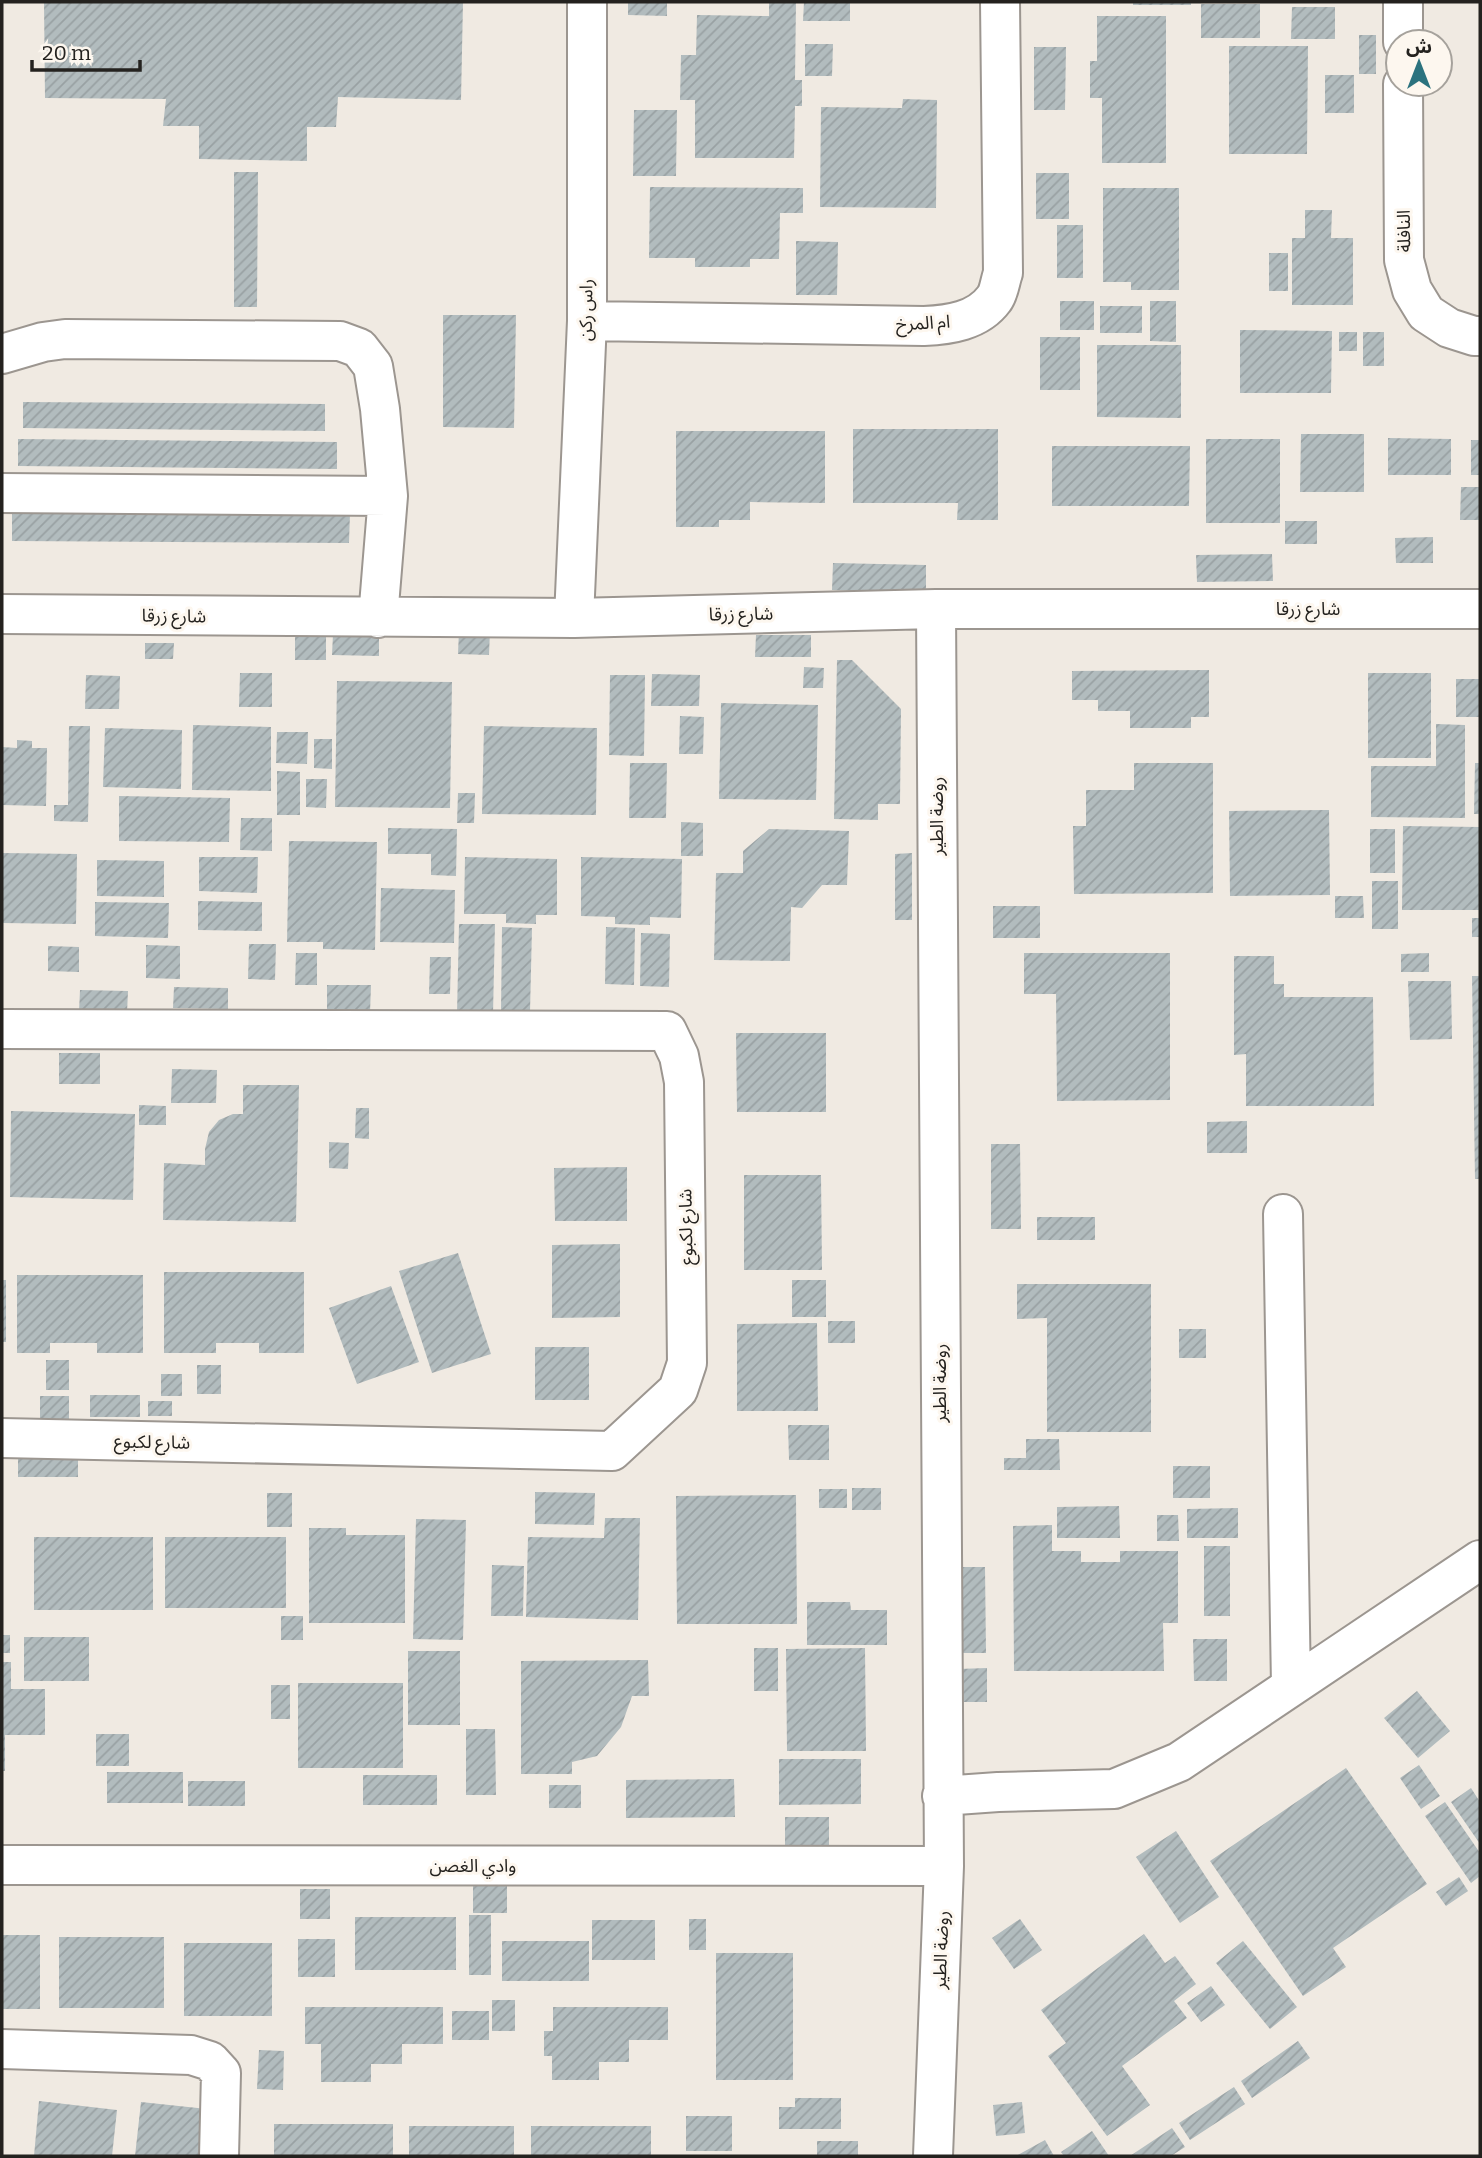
<svg xmlns="http://www.w3.org/2000/svg" width="1482" height="2158" viewBox="0 0 1482 2158" font-family="Bitter,'Noto Sans Arabic',serif">
<defs>
<pattern id="building-hatch" width="6" height="6" patternUnits="userSpaceOnUse" patternTransform="scale(1.75)"><rect width="6" height="6" fill="#b2bcbe"/><path d="M-1 1l2-2M0 6l6-6M5 7l2-2" fill="none" stroke="#99a1a3"/></pattern>
</defs>
<rect width="100%" height="100%" fill="#f0eae2"/>
<path fill="url(#building-hatch)" d="M44 2H463L461 100 338 97 336 127H307V161L199 159V126H163L166 99 45 98Z
M628 2H667V16L628 15Z
M769 2H796L795 80H802V106H795L794 158H695V100H680L681 55H696L697 15 769 16Z
M804 2H850V21H803Z
M1133 2H1191V5H1133Z
M1201 4H1260V38H1201Z
M1292 7H1335V39H1291Z
M1097 16H1166V163H1102V98H1090V61H1097Z
M1359 35H1376V74H1359Z
M805 44H833L832 76H805Z
M1229 46H1308L1307 154H1229Z
M1034 47H1066L1065 110H1034Z
M1325 75H1354V113H1325Z
M903 99 937 100 936 208 820 207 821 107 902 108Z
M634 110H677L676 176H633Z
M234 172H258L257 307H234Z
M1036 173H1069V219H1036Z
M650 187 803 188V213H780L779 259H750V267H695V258H649Z
M1103 188H1179V290H1131V282H1103Z
M1305 210H1332L1331 238H1353V305H1292V238H1305Z
M1057 225H1083V278H1057Z
M796 241 838 242 837 295H796Z
M1269 253H1288V291H1269Z
M1060 301H1094V330H1060Z
M1150 301H1176V342L1150 341Z
M1100 306H1142V333H1100Z
M443 315H516L514 428 443 427Z
M1240 330 1332 331 1331 393H1240Z
M1339 332H1357V351H1339Z
M1363 332H1384V366H1363Z
M1040 337H1080V390H1040Z
M1097 345H1181V418L1097 417Z
M23 402 325 404V431L23 428Z
M853 429H998V520H957L958 503H853Z
M676 431H825V503L750 502V520H719V527H676Z
M1301 434H1364V492H1300Z
M1388 438 1451 439V475H1388Z
M18 439 337 442V469L18 466Z
M1206 439H1280V523H1206Z
M1471 440H1480V475H1471Z
M1052 446H1190L1189 506H1052Z
M1461 487H1480V520H1460Z
M12 511 350 513 349 543 12 541Z
M1285 521H1317V544H1285Z
M1433 537V563H1396L1395 538Z
M1272 554 1273 581 1197 582 1196 555Z
M833 563 926 565V593L832 590Z
M459 630H490L489 655 458 654Z
M295 633 326 634V660H295Z
M333 634 379 635V656L332 655Z
M756 635H811V657H755Z
M145 643H174L173 659H145Z
M837 660H852L901 709 900 804H878V820L834 819Z
M804 667 824 668 823 688H803Z
M1209 670V717H1191V728H1130V711H1098V700H1072V671Z
M240 673H272V707H239Z
M1368 673H1431V758H1368Z
M652 674 700 675 699 706H651Z
M86 675 120 676 119 709H85Z
M610 675H645L644 756 609 755Z
M1456 679H1480V717H1456Z
M337 681 452 682 450 808 335 807Z
M721 703 818 705 816 800 719 799Z
M680 716 704 717 703 754H679Z
M1436 724 1465 725V818L1371 817V766H1436Z
M193 725 271 727V791L192 790Z
M69 726H90L88 822 54 821V805H68Z
M484 726 597 728 596 815 482 814Z
M105 728 182 730 181 789 103 787Z
M277 732H308L307 764 276 763Z
M314 739H332V769L314 768Z
M17 740 32 741V748H47L46 806 2 805V747L17 748Z
M630 763H667L666 818H629Z
M1134 763H1213V893L1074 894 1073 826H1086V790H1134Z
M1475 763H1480V814H1474Z
M277 771 300 772V815H277Z
M306 779H327L326 808 306 807Z
M458 793H475L474 823H457Z
M119 796 230 798 229 842 119 841Z
M1329 810 1330 895 1230 896 1229 811Z
M241 818H272V851L240 850Z
M681 822 703 823V856H681Z
M1403 826 1480 827V910H1402Z
M388 828 457 829 456 876 431 875V854H388Z
M769 829 849 831 847 885H822L802 908 791 907 790 961 714 960 716 873H743V851Z
M1370 829H1395V873H1370Z
M289 841 377 842 375 950 323 949V942H287Z
M2 853 77 854 76 924 2 923Z
M912 853V920H895V854Z
M199 857H258L257 893 199 891Z
M465 857 557 859V915H536V924L506 923V914H464Z
M581 857 682 859 681 918 650 917V925L615 924V917L581 916Z
M97 860 164 861V897L97 896Z
M1372 881H1398V929H1372Z
M381 888 455 890 454 943 380 942Z
M1335 896H1363L1364 918H1335Z
M198 901 262 902V931L198 930Z
M95 902 169 903 168 938 95 936Z
M993 906H1040V938H993Z
M1472 918H1480V937H1472Z
M459 924H495L493 1014H457Z
M502 927 532 928 530 1012H501Z
M606 927 635 928 634 985 605 984Z
M641 933 670 934 669 987 640 986Z
M249 944H276L275 980 248 979Z
M146 945 180 946V979L146 978Z
M48 946 79 947V972L48 971Z
M296 953H317V985H295Z
M1024 953H1170V1100L1057 1101 1056 994H1024Z
M1429 953V972H1401V954Z
M1234 956H1274V984H1284V997H1373L1374 1106H1246V1054L1234 1055Z
M430 957H451L450 994H429Z
M1472 976H1480V1179H1475Z
M1408 981H1451L1452 1039 1410 1040Z
M327 985H371L370 1013 327 1012Z
M174 987 228 988V1009L173 1008Z
M80 990 128 991 127 1013 79 1012Z
M736 1033H826V1112H737Z
M59 1053H100V1084H59Z
M172 1069 217 1070 216 1103H171Z
M243 1085H299L296 1222 163 1220 164 1163 205 1165V1149L209 1132 219 1120 233 1114H243Z
M139 1105 166 1106V1125H139Z
M356 1108H369V1139L355 1138Z
M11 1111 135 1114 133 1200 10 1197Z
M1247 1121V1153H1207V1122Z
M329 1142 349 1143 348 1169 329 1168Z
M991 1144H1020L1021 1229H991Z
M627 1167V1221H555L554 1168Z
M744 1175H821L822 1270H744Z
M1037 1217H1095V1240H1037Z
M620 1244V1317L552 1318V1245Z
M458 1253 491 1354 432 1373 399 1271Z
M164 1272H304V1353H259V1343H216V1353H164Z
M17 1275H143V1353H97V1343H50V1353H17Z
M2 1280H6V1342H2Z
M792 1280H826V1317H792Z
M1017 1284H1151V1432H1047V1318L1017 1319Z
M391 1286 419 1362 357 1384 329 1308Z
M828 1321H855V1343H828Z
M817 1323 818 1411H737V1324Z
M1179 1329H1206V1358H1179Z
M535 1347H589V1400H535Z
M46 1360H69V1390H46Z
M197 1365H221V1394H197Z
M161 1374H182V1396H161Z
M90 1395H140V1417H90Z
M40 1396H69V1420H40Z
M148 1401H172V1416H148Z
M788 1425H829V1460H789Z
M1026 1439H1059L1060 1470H1004V1458H1026Z
M18 1457H78V1477H18Z
M1173 1466H1210V1498H1173Z
M852 1488H881V1510H852Z
M819 1489H847V1508H819Z
M535 1492 595 1493 594 1525 535 1524Z
M267 1493H292V1527H267Z
M796 1495 797 1624H677L676 1496Z
M1119 1506 1120 1538H1057V1507Z
M1238 1508V1538H1187V1509Z
M1157 1515H1178L1179 1541H1157Z
M605 1518H640L638 1620 526 1617 528 1537 604 1538Z
M416 1519 466 1520 463 1640 413 1639Z
M1052 1525V1551H1081V1562H1120V1551H1178V1623H1163L1164 1671H1014L1013 1526Z
M309 1528H346V1535H405V1623H309Z
M34 1537H153V1610H34Z
M165 1537H286V1608H165Z
M1204 1546H1230V1616H1204Z
M492 1565 524 1566 523 1616H491Z
M962 1567H985L986 1653H962Z
M807 1602H850L851 1610H887V1645H807Z
M281 1616H303V1640H281Z
M2 1635H10V1653H2Z
M24 1637H89V1681H24Z
M1193 1639H1227V1681H1194Z
M754 1648H778V1691H754Z
M865 1648 866 1751H787L786 1649Z
M408 1651H460V1725H408Z
M648 1660 649 1696H632L621 1727 597 1756 572 1762V1774H521V1661Z
M2 1662H11V1689H45V1735H5V1771H2Z
M987 1668V1702H958V1669Z
M298 1683H403V1768H298Z
M271 1685H290V1719H271Z
M1417 1691 1450 1731 1418 1758 1384 1718Z
M466 1729H495L496 1795H466Z
M96 1734H129V1766H96Z
M779 1759H861V1804L779 1805Z
M1419 1765 1440 1796 1421 1809 1400 1778Z
M1346 1768 1427 1884 1333 1948 1346 1967 1303 1996 1210 1861Z
M107 1772H183V1803H107Z
M363 1775H437V1805H363Z
M734 1779 735 1817 626 1818V1780Z
M188 1781H245V1806H188Z
M549 1785H581V1808H549Z
M1471 1788 1480 1802V1844L1451 1802Z
M1445 1802 1480 1853V1876L1471 1883 1425 1816Z
M785 1817H829V1845H785Z
M1176 1831 1219 1897 1180 1923 1136 1857Z
M1459 1877 1468 1891 1446 1906 1436 1892Z
M473 1886H507V1913H473Z
M300 1889H330V1919H300Z
M469 1915H491V1975H469Z
M355 1917H456V1970H355Z
M689 1919H706V1950H689Z
M1020 1919 1042 1950 1014 1969 992 1938Z
M592 1920H655V1960H592Z
M1144 1934 1165 1963 1175 1956 1196 1984 1174 2001 1187 2018 1122 2066 1150 2105 1107 2136 1048 2056 1066 2043 1041 2010Z
M2 1935H40V2009H2Z
M59 1937H164V2008H59Z
M298 1939H335V1977H298Z
M502 1941H589V1981H502Z
M1243 1941 1297 2007 1270 2029 1216 1963Z
M184 1943H272V2016H184Z
M716 1953H793V2080H716Z
M1211 1986 1225 2005 1201 2022 1187 2003Z
M492 2000H515V2031H492Z
M305 2007H443V2044H402V2064H371V2082H321V2044H305Z
M553 2007H668V2040H629V2062H599V2080H552V2056H544V2031H553Z
M452 2011H489V2040H452Z
M1298 2041 1310 2058 1252 2098 1241 2081Z
M259 2050 284 2051 283 2090 257 2089Z
M1234 2087 1245 2104 1190 2140 1179 2123Z
M795 2098H841V2129H779V2107H795Z
M39 2101 117 2110 112 2156H34Z
M141 2102 207 2109 202 2156H135Z
M1022 2102 1025 2133 996 2136 993 2105Z
M686 2116H732V2151H686Z
M274 2124H393V2156H274Z
M409 2126H514V2156H409Z
M531 2126H651V2156H531Z
M1172 2128 1185 2147 1171 2156H1130Z
M1092 2131 1109 2156H1064L1061 2152Z
M1045 2140 1054 2156H1016Z
M817 2141H858V2156H817Z"/>
<g fill="none" stroke-linecap="round" stroke-linejoin="round">
<g stroke="#9c9690" stroke-width="42">
<path id="minor" d="M1403 2V42
M1403 84 1404 260 1412 290 1426 313 1449 328 1474 336H1480
M587 321 924 326C949 325 978 321 994 299 999 293 1000 281 1003 273L1000 2
M2 354 43 342 65 339 340 341 359 348 373 366 380 409 388 496 378 618
M2 493 388 496
M2 614 574 618 936 609H1480
M574 618 587 321V2
M2 1029 667 1031 679 1056 684 1082 687 1363 678 1390 612 1451 2 1438
M1283 1214 1291 1686
M942 1796 998 1792 1114 1789 1179 1762 1480 1560
M2 1865 944 1866
M2 2049 191 2055 210 2061 221 2073 219 2156
M933 2156 944 1866 936 609"/>
</g>
<use href="#minor" stroke="#fff" stroke-width="38"/>
</g>
<g text-anchor="middle" stroke-width="6" stroke-linejoin="round" paint-order="stroke">
<g font-size="18" fill="#24221f" stroke="#fdf7ef">
<text transform="translate(1404 231) rotate(-91)" y="6">النافلة</text>
<text transform="translate(586 310) rotate(-89)" y="6">راس ركن</text>
<text transform="translate(923 323) rotate(-3)" y="6">ام المرخ</text>
<text x="1308" y="615">شارع زرقا</text>
<text transform="translate(741 614) rotate(-1)" y="6">شارع زرقا</text>
<text transform="translate(174 616) rotate(1)" y="6">شارع زرقا</text>
<text transform="translate(937 816) rotate(-90)" y="6">روضة الطير</text>
<text transform="translate(686 1227) rotate(-91)" y="6">شارع لكبوع</text>
<text transform="translate(940 1383) rotate(-90)" y="6">روضة الطير</text>
<text transform="translate(152 1442) rotate(1)" y="6">شارع لكبوع</text>
<text x="473" y="1872">وادي الغصن</text>
<text transform="translate(941 1950) rotate(-88)" y="6">روضة الطير</text>
</g>
</g>
<rect width="1482" height="2158" fill="none" stroke="#24221f" stroke-width="7"/>
<g transform="translate(1419 63)"><circle r="33" fill="#fdf7ef" stroke="#a6a29c" stroke-width="2"/>
<path d="M0-5L12 26L0 18L-12 26Z" fill="#2b727e"/>
<text y="-10" font-size="19" font-weight="bold" text-anchor="middle" fill="#24221f">ش</text>
</g>
<path d="M32 60v10h108v-10" fill="none" stroke="#24221f" stroke-width="3.5"/>
<text x="42" y="60" font-size="21" fill="#24221f" stroke="#fdf7ef" stroke-width="5" paint-order="stroke">20 m</text>
</svg>
